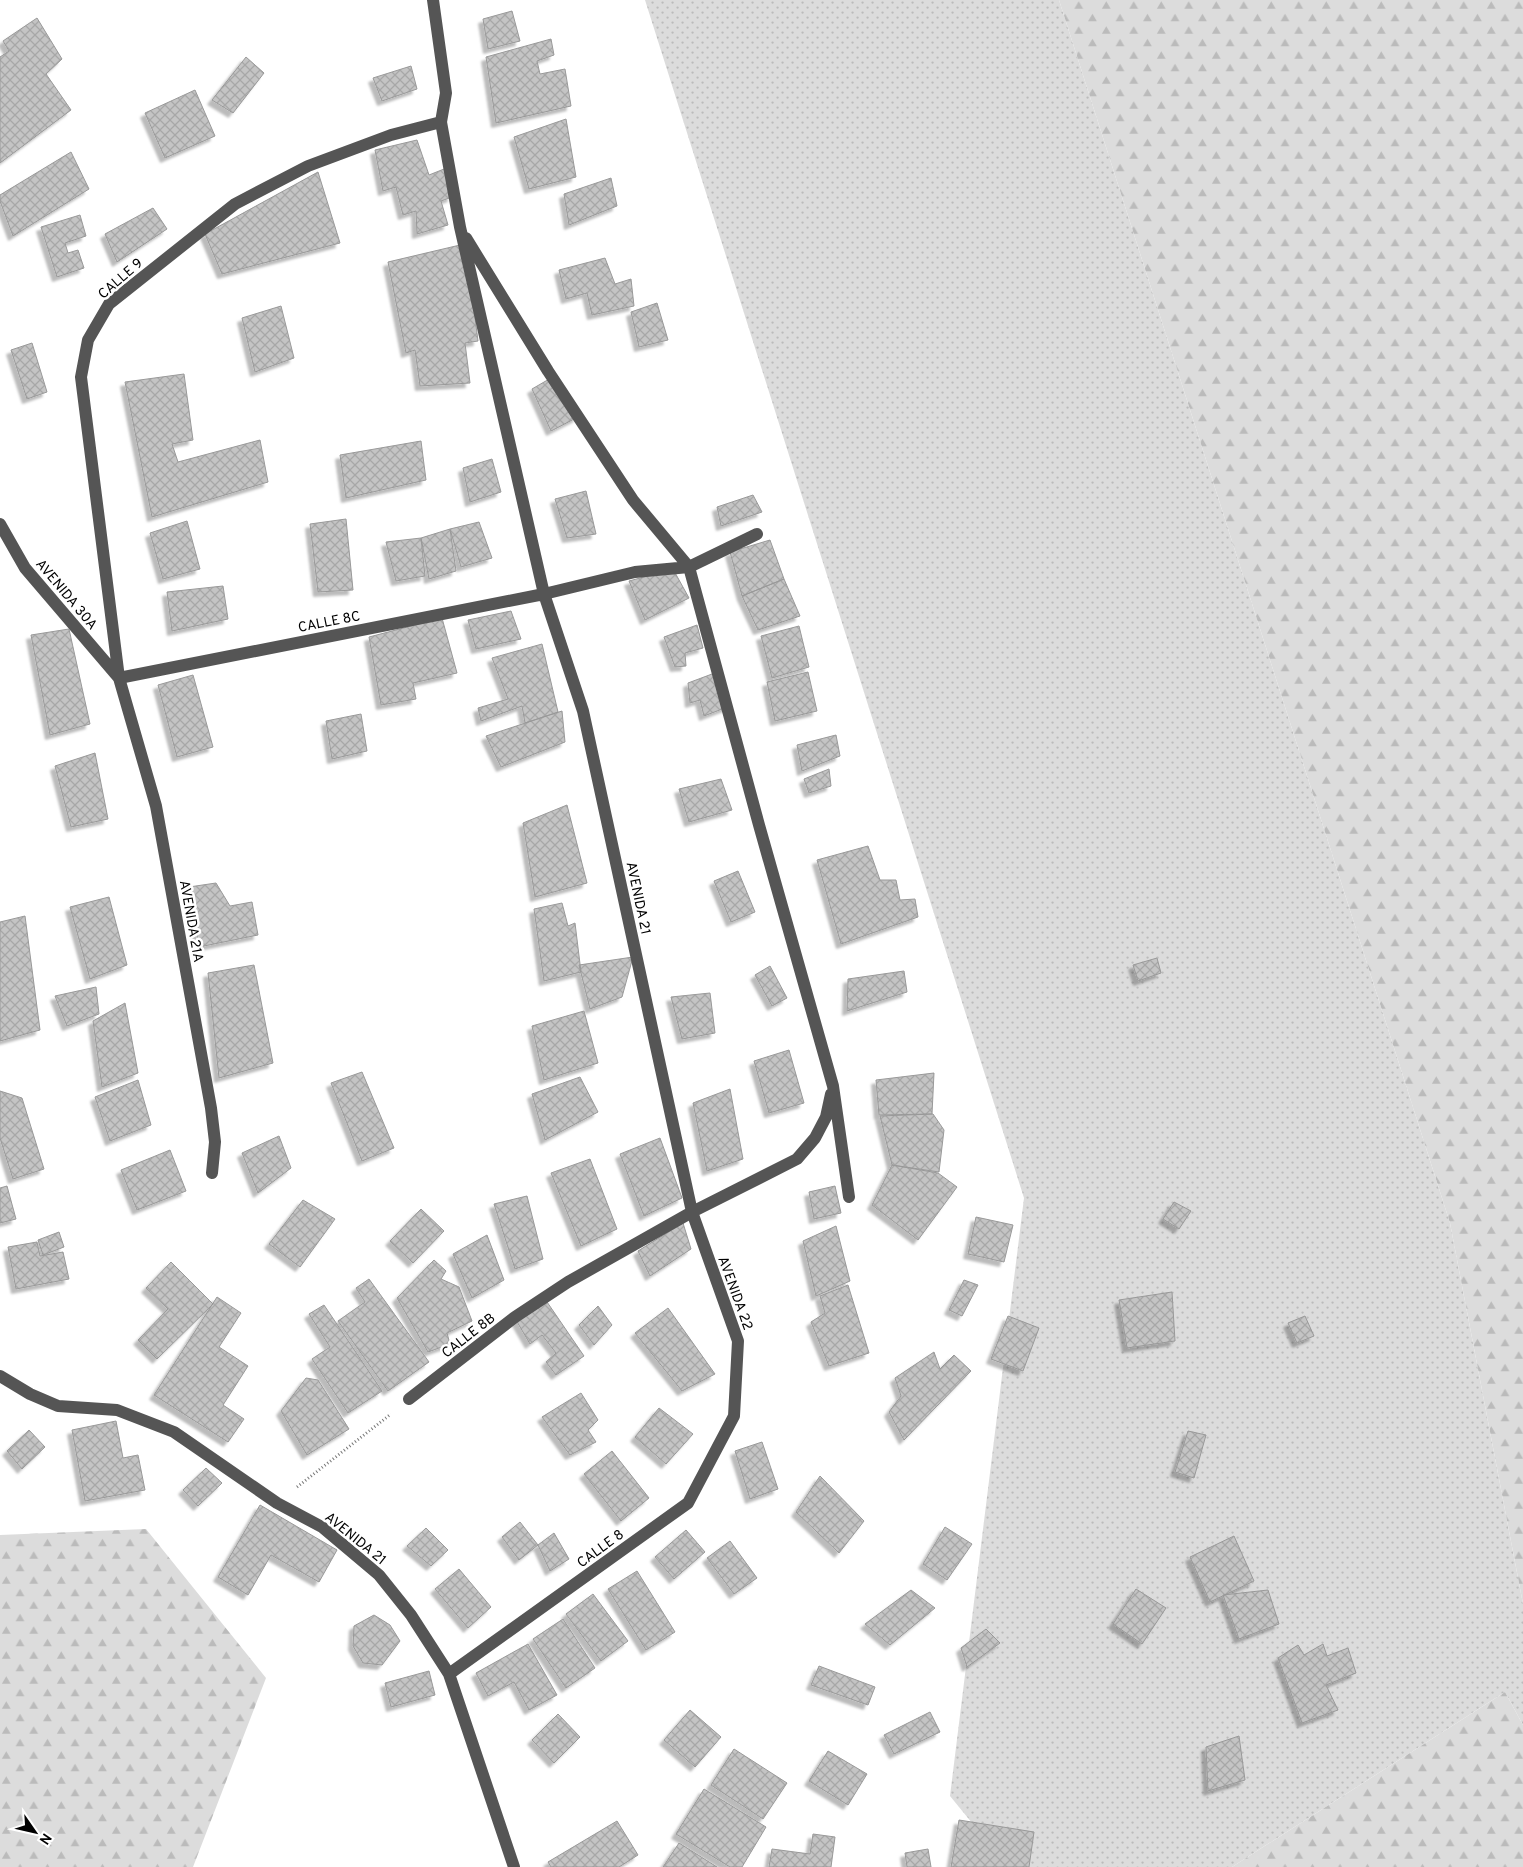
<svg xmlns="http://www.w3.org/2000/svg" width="1523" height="1867" viewBox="0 0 1523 1867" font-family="Overpass,sans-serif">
<defs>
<pattern id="grass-dots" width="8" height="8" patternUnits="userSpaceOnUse" patternTransform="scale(1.25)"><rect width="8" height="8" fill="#dcdcdc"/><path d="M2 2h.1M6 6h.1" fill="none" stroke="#bbb" stroke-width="1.8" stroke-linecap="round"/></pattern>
<pattern id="forest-firs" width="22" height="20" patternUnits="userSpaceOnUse" patternTransform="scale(1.25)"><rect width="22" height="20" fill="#dcdcdc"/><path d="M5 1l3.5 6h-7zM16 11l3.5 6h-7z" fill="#bbb"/></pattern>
<pattern id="building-cross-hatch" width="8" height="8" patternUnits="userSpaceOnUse" patternTransform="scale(1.25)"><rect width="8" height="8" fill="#c4c4c4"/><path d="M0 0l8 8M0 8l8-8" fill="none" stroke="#a7a7a7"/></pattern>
<filter id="shadow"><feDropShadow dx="-4.5" dy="4.5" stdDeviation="1" flood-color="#0004"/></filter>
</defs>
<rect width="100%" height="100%" fill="#fff"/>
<path fill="url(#grass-dots)" d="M645 0H1059L1450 1223 1523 1604V1725L1505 1692 1232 1867H1008L950 1796 1024 1198Z"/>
<path fill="url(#forest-firs)" d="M1059 0H1523V1604L1450 1223Z
M146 1529 266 1678 193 1867H0V1535Z
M1505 1692 1523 1725V1867H1232Z"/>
<path fill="url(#building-cross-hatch)" stroke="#999" filter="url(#shadow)" d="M512 11 520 41 488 49 483 19Z
M37 18 62 59 46 74 71 110 0 163V57L9 51 3 41Z
M551 39 554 55 537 61 540 74 565 69 571 106 496 123 486 57Z
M246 57 264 73 233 113 212 100Z
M411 66 417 89 382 101 373 78Z
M195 90 215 136 165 158 145 113Z
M566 119 576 177 529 189 514 137Z
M417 140 429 175 444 169 452 197 441 201 448 225 417 234 416 211 403 215 396 187 383 191 375 150Z
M71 152 89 189 13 236 0 201V195Z
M318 172 340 243 222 274 205 234Z
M611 178 617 206 569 225 564 194Z
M153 208 167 229 117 262 105 234Z
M80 215 86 236 65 243 68 253 78 250 84 268 57 277 41 227Z
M460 245 472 294 478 341 465 343 470 383 420 386 415 350 406 353 388 262Z
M605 258 615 284 631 279 634 306 592 315 587 293 566 299 559 270Z
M657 303 668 340 639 347 631 312Z
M281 306 294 358 255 372 242 318Z
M32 343 47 392 27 399 11 350Z
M184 374 193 440 172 444 178 462 260 440 268 482 152 517 125 382Z
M551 378 578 417 551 431 532 389Z
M421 441 426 480 346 498 340 455Z
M492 459 501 492 470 502 463 468Z
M586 491 596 534 567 538 555 499Z
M753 495 762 512 721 526 717 507Z
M346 519 353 590 318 592 310 524Z
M187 521 200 569 163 579 150 533Z
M479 522 492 558 461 567 450 529Z
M450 529 456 571 429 579 421 538Z
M421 538 425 576 396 581 386 542Z
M770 540 784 579 742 596 730 552Z
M673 569 689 598 645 620 629 581Z
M784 579 800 616 758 630 742 596Z
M223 586 228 619 172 631 167 592Z
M511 611 521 639 476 649 468 620Z
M442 618 457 673 413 683 416 699 381 705 369 637Z
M697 625 703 648 685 653 686 666 675 667 664 637Z
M799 626 809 667 772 678 761 636Z
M69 629 90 724 50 735 31 635Z
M542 644 558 712 525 723 522 706 481 721 478 708 508 699 492 658Z
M720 671 730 706 704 716 700 700 690 703 688 683Z
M808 672 817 711 775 721 767 682Z
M193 675 213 747 177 757 158 685Z
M562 711 565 742 501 767 486 736Z
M361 714 367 751 332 759 326 721Z
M836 735 840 756 802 771 797 745Z
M95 753 108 819 71 827 55 766Z
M829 769 831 786 809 793 804 779Z
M721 779 732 810 689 822 679 789Z
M567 805 587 883 535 897 523 823Z
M868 846 880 880H896L900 900 915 899 918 917 841 944 817 860Z
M738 871 755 912 731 922 714 881Z
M216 883 230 906 252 902 258 935 199 947 189 887Z
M109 897 127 965 90 979 70 907Z
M562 903 568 926 575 923 581 972 544 981 534 909Z
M25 916 40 1030 0 1041V922Z
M633 957 622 997 590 1009 579 965Z
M1157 958 1161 973 1138 981 1133 965Z
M254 965 273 1063 219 1078 208 973Z
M770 966 787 998 772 1006 755 975Z
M904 971 907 992 847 1011 848 979Z
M96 987 99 1014 67 1026 55 996Z
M710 993 715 1033 682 1039 671 997Z
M125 1003 138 1073 102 1087 93 1021Z
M584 1011 598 1063 544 1080 532 1026Z
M789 1050 804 1103 769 1113 754 1061Z
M362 1072 394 1148 362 1161 331 1083Z
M934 1073 932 1114 879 1115 876 1080Z
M580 1077 598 1112 545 1140 532 1094Z
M138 1080 151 1125 110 1141 95 1097Z
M730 1089 743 1159 707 1171 693 1103Z
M0 1091 22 1098 44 1169 13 1179 0 1138Z
M933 1114 944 1130 939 1172 892 1165 880 1116Z
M279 1136 291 1168 258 1193 242 1153Z
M660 1138 682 1198 644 1216 620 1154Z
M170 1150 186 1191 137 1210 121 1170Z
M590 1159 617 1229 581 1246 551 1173Z
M892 1165 938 1173 957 1187 918 1240 872 1205Z
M7 1186 16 1219 0 1223V1188Z
M835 1186 841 1213 814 1219 809 1192Z
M527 1196 543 1259 515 1269 494 1204Z
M303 1200 335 1219 300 1267 269 1244Z
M1174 1202 1191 1211 1179 1229 1163 1219Z
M421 1209 444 1231 413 1263 390 1241Z
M976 1217 1013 1225 1004 1262 968 1254Z
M683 1223 691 1249 650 1276 638 1251Z
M836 1226 850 1281 816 1296 803 1241Z
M59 1232 64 1247 43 1255 38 1240Z
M487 1235 504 1280 472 1298 453 1254Z
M37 1242 40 1256 63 1252 69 1279 16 1289 8 1247Z
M434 1260 446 1271 441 1279 459 1287 472 1321 447 1333 450 1344 428 1352 397 1298Z
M171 1262 213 1304 157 1359 138 1340 168 1309 146 1288Z
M369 1279 429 1362 388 1391 338 1321 365 1302 356 1288Z
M964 1280 978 1285 962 1316 949 1310Z
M848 1285 869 1353 829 1366 811 1322 825 1313 820 1296Z
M1172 1292 1175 1341 1127 1348 1119 1300Z
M217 1297 241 1313 219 1347 248 1366 223 1405 244 1419 228 1442 154 1395Z
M545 1299 584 1356 556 1375 546 1362 556 1353 542 1335 530 1344 516 1320Z
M324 1305 382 1391 348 1413 312 1359 330 1347 309 1314Z
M598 1306 612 1325 594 1345 579 1325Z
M668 1308 715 1374 682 1391 635 1333Z
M1008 1316 1039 1328 1023 1371 991 1359Z
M1305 1316 1314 1336 1297 1343 1288 1323Z
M934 1352 940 1369 954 1355 971 1371 904 1440 889 1412 901 1396 895 1378Z
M306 1378 318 1380 349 1429 307 1455 281 1411Z
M581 1393 598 1420 588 1430 596 1442 570 1455 542 1417Z
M659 1408 693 1434 666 1464 635 1437Z
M116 1421 123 1458 138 1455 145 1490 85 1501 72 1430Z
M29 1430 45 1447 22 1469 7 1451Z
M1188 1431 1206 1435 1194 1478 1175 1472Z
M762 1442 778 1489 750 1499 735 1451Z
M612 1451 649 1498 621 1521 584 1474Z
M206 1468 222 1483 198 1506 183 1490Z
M820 1476 864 1521 839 1553 796 1512Z
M260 1505 337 1550 319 1582 271 1555 248 1595 218 1577Z
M520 1522 538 1545 519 1560 502 1537Z
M945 1527 972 1544 947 1580 923 1564Z
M426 1528 448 1550 431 1566 407 1546Z
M686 1530 705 1552 674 1579 655 1557Z
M554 1533 569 1559 550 1571 538 1545Z
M1234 1536 1254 1581 1210 1602 1190 1557Z
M730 1541 757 1578 734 1594 707 1558Z
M459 1569 491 1607 468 1628 435 1589Z
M637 1571 675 1632 646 1650 608 1589Z
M1136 1589 1166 1608 1142 1644 1113 1624Z
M911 1590 935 1608 890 1645 865 1624Z
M1268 1590 1279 1624 1239 1639 1223 1595Z
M593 1594 628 1641 601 1661 566 1614Z
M374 1615 390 1625 400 1641 382 1665 363 1663 353 1646 354 1626Z
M563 1619 595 1668 566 1688 533 1639Z
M986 1629 1000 1643 967 1667 961 1648Z
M528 1644 557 1695 529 1710 514 1682 488 1696 476 1673Z
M1323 1644 1327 1656 1348 1648 1356 1673 1326 1685 1338 1710 1302 1723 1278 1658 1298 1645 1304 1655Z
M819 1666 875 1687 868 1705 811 1685Z
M429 1671 435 1695 391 1707 385 1683Z
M690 1710 721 1737 695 1767 664 1740Z
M930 1712 940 1732 894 1754 884 1735Z
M558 1714 580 1737 554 1763 532 1740Z
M1239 1736 1245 1780 1208 1791 1206 1747Z
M734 1749 787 1783 763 1819 711 1785Z
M828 1751 867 1774 848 1805 809 1781Z
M704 1789 766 1827 742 1867H730L676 1834Z
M959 1820 1034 1832 1029 1867H951Z
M617 1821 638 1855 619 1867H551L548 1862Z
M813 1834 835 1837 831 1867H769L772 1849 810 1854Z
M679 1843 717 1867H663Z
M928 1849 931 1867H907L905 1853Z"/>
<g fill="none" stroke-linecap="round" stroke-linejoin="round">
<path stroke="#777" stroke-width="3" stroke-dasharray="1 2.5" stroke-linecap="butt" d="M297 1487 391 1414"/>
<path stroke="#555" stroke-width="12" d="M441 122 460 227 544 594 583 711 692 1212 738 1341 734 1416 688 1503 449 1674
M466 238 548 371 633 500 689 567 759 825 833 1086 849 1197
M0 524 25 568 119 678
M119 678 544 594 635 572 689 567 757 534
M212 1173 215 1142 211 1108 156 806 119 678 81 377 88 340 109 304 235 204 308 166 391 135 441 122 446 93 433 0
M0 1376 30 1394 58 1406 117 1410 174 1432 277 1503 322 1527 379 1575 411 1615 449 1674 514 1867
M409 1399 515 1317 568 1282 692 1212 797 1159 815 1138 826 1117 831 1094"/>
</g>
<g text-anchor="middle" stroke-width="5" stroke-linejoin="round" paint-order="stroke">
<g font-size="14" fill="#000" stroke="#fff">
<text transform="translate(120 278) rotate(-41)" y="5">CALLE 9</text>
<text transform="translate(67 594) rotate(50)" y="5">AVENIDA 30A</text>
<text transform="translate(329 621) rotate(-11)" y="5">CALLE 8C</text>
<text transform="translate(639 898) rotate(78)" y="5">AVENIDA 21</text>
<text transform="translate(192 921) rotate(80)" y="5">AVENIDA 21A</text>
<text transform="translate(736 1293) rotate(70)" y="5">AVENIDA 22</text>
<text transform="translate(468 1335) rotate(-38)" y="5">CALLE 8B</text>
<text transform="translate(356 1538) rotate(39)" y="5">AVENIDA 21</text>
<text transform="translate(600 1548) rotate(-36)" y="5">CALLE 8</text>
</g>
</g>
<g transform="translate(35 1832) rotate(124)" stroke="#ffffff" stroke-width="4" paint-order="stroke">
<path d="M0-4L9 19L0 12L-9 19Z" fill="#000000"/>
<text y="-8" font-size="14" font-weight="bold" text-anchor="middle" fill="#000000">N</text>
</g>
</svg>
